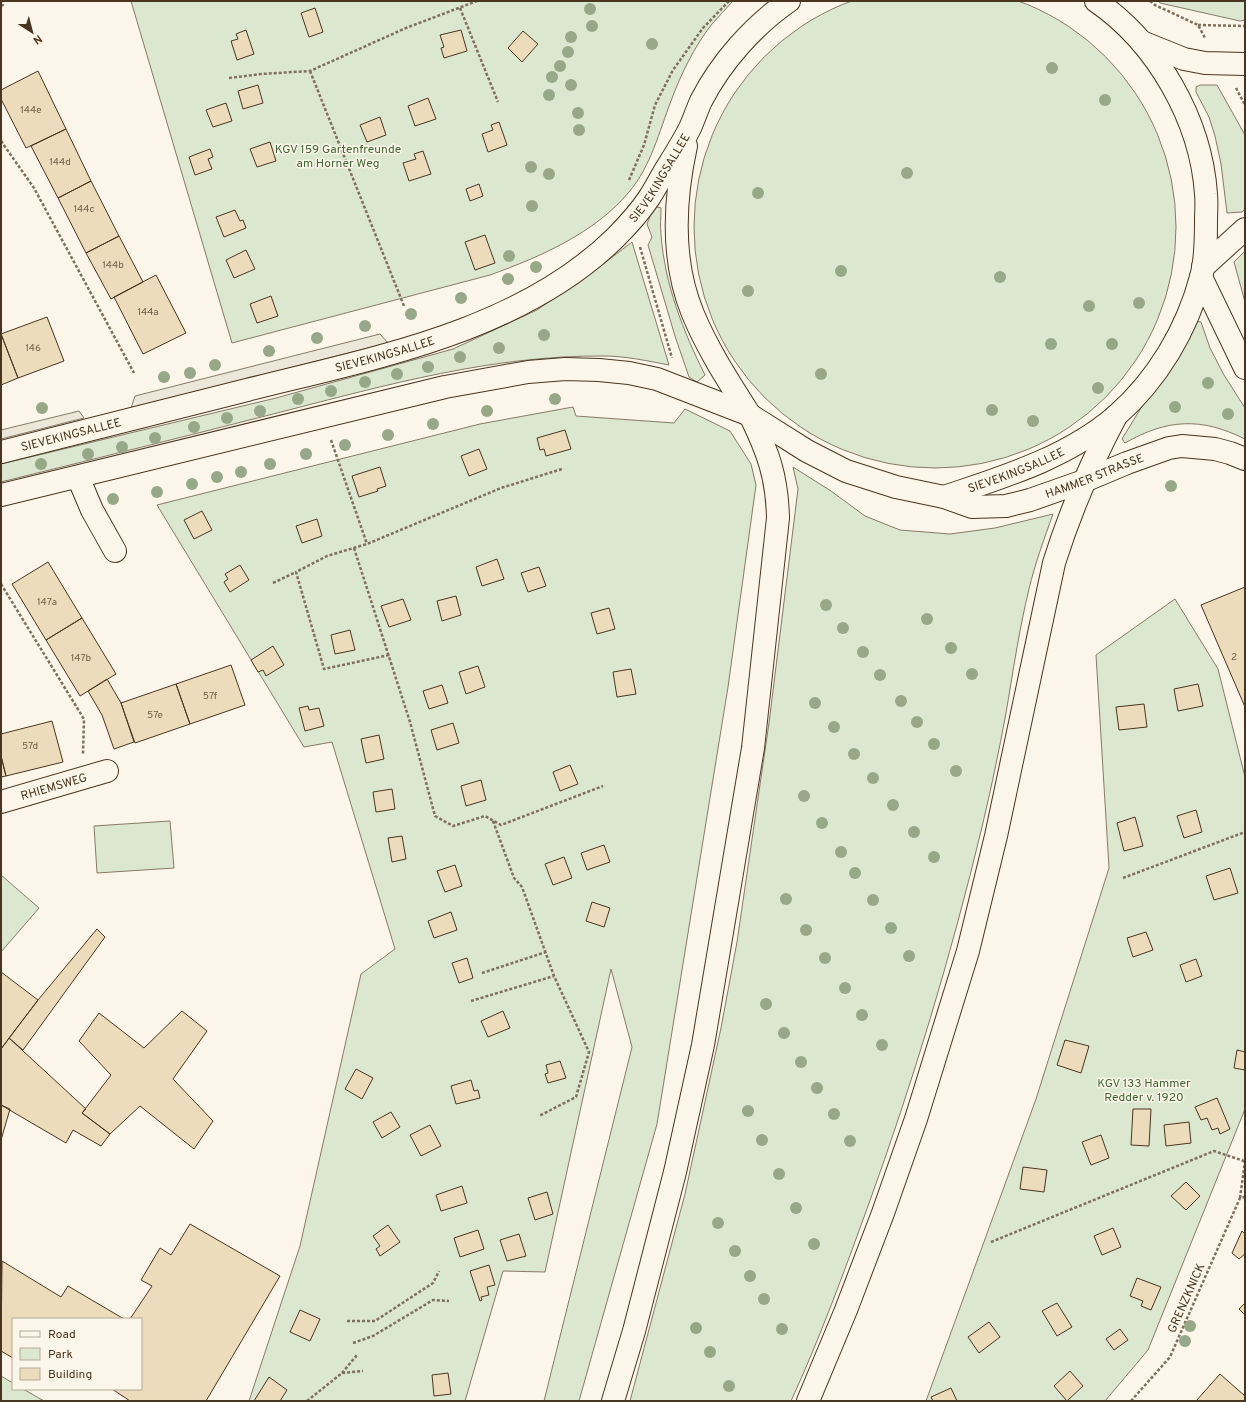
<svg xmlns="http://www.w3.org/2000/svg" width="1246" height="1402" viewBox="0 0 1246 1402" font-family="Overpass,sans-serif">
<rect width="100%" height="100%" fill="#fbf6e9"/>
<path fill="#dce7d0" stroke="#887966" d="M694 227a241 241 0 1 1 482 0a241 241 0 1 1-482 0Z
M131 1H733C726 9 719 16 712 24 694 47 681 74 671 101 659 132 651 166 629 192 595 233 540 257 490 275L232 343Z
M1158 1H1245V20L1240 21 1160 3Z
M1200 85H1217L1245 135V209L1242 212 1227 213 1221 164 1215 136 1209 117 1196 92V87Z
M654 206 661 208C661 217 660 226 661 235 665 285 683 331 705 375L697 382 689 377 675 336 648 245 652 237 647 224Z
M632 242 669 365C648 361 625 356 604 356 494 355 386 385 281 412 187 436 94 459 1 482V464L276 398 453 349 537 310 598 268Z
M1245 251V302L1234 262Z
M1194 321 1201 322 1210 348 1224 375 1245 408V439C1201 417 1167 419 1125 443L1122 439Z
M573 407 576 416 674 423 685 409 730 431 751 464 756 485 728 687 657 1124 579 1401H544L632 1047 611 969 545 1272 503 1271 465 1401H249L300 1246 361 974 395 949 332 742 304 747 157 505 480 424Z
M793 467 831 491 865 516 900 530 950 534 995 528 1053 514C1044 539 1035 564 1029 589 1019 630 1013 672 1006 713 999 751 991 789 982 827 951 956 913 1082 868 1206 844 1272 820 1338 791 1401H630L685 1194 721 1028 737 942 769 723 798 489Z
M1175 599 1218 669 1245 777V1109L1148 1350 1105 1401H926L1036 1099 1109 868 1096 655Z
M170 821 174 868 97 873 94 826Z
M1 875 39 908 1 952Z
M1 1376 13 1383V1389H23L44 1401H1Z"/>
<path fill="#ede7d9" stroke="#887966" d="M380 334 388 343 131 408 135 396Z
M79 411 84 418 1 439V430Z"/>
<path fill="#ecdcbc" stroke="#4a3520" d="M315 8 323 32 309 37 301 13Z
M246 30 254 54 237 60 231 41 238 39 236 34Z
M461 30 467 51 444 58 441 48 444 47 440 35Z
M523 31 538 44 522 62 508 48Z
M38 71 66 129 26 148 1 99V90Z
M258 85 263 103 243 109 238 91Z
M428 98 436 119 415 126 408 106Z
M226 103 232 121 213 127 206 110Z
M380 117 386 135 367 142 360 125Z
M499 122 507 145 488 152 482 134 493 130 491 125Z
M66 129 91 181 58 198 31 146Z
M270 142 276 161 257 167 250 149Z
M210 149 213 157 208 159 212 169 195 175 189 157Z
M423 151 431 174 409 181 403 163 416 159 414 154Z
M91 181 119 236 86 253 58 198Z
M479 184 483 196 470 201 466 189Z
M235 210 240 221 243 220 246 228 224 237 216 217Z
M485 235 495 263 475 270 465 242Z
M119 236 143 282 111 299 86 253Z
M246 250 255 269 234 278 226 260Z
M156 275 186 333 143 354 114 297Z
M271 296 278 316 257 323 250 304Z
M47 317 64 361 18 378 1 334Z
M1 334 18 378 1 385Z
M565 430 571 449 546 456 544 449 540 450 537 438Z
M479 449 487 469 469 476 461 456Z
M380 467 386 486 377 489 378 491 359 497 352 476Z
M202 511 212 530 194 539 184 520Z
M317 519 322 536 302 543 296 526Z
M497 559 504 579 482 586 476 567Z
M48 562 82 618 46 640 12 584Z
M240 565 249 580 230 592 224 582 228 579 225 574Z
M539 567 546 586 528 592 521 573Z
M1245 587V707L1201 605Z
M456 596 461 615 442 621 437 601Z
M403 599 411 620 389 627 381 606Z
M609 608 615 629 597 634 591 613Z
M82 618 116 674 80 696 46 640Z
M350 630 355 650 335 654 331 635Z
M273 646 284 665 266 676 263 670 258 672 251 660Z
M231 665 245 705 190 724 176 684Z
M478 666 485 687 466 694 459 672Z
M631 669 636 694 617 697 613 672Z
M107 679 121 703 134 742 114 749 102 715 88 691Z
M176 684 190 724 135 743 121 703Z
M1198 684 1203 706 1178 711 1174 689Z
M442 685 448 703 429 709 423 691Z
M1144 704 1147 727 1119 730 1116 707Z
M308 706 309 710 319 708 324 726 305 731 299 708Z
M52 721 63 762 6 776 1 756V734Z
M453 723 459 743 437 750 431 730Z
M379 735 384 759 366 763 361 739Z
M1 756 6 776 1 777Z
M570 765 578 784 560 791 553 772Z
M481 780 486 800 466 806 461 786Z
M392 789 395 809 376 812 373 792Z
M1196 810 1202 832 1184 838 1177 816Z
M1135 817 1143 846 1124 851 1117 823Z
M402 836 406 859 392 862 388 838Z
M604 845 610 862 587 870 581 853Z
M564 857 572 878 553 885 545 864Z
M455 865 462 886 445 892 437 871Z
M1230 868 1238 893 1214 900 1206 876Z
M592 902 610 908 604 927 586 921Z
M451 912 457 930 434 938 428 921Z
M97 929 105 937 23 1050 9 1038 38 1000Z
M1146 932 1153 950 1133 957 1127 938Z
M467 958 473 978 459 983 452 963Z
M1196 959 1202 976 1186 982 1180 965Z
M1 972 38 1000 1 1049Z
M182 1011 207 1031 173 1079 213 1121 194 1149 140 1106 110 1134 82 1113 111 1075 79 1041 99 1013 144 1048Z
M503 1011 510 1028 488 1037 481 1021Z
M9 1038 86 1109 82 1113 110 1134 101 1146 73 1130 66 1143 1 1105V1049Z
M1065 1040 1089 1046 1081 1073 1057 1065Z
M1237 1050 1245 1052V1070L1234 1068Z
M560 1061 566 1078 548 1083 545 1074 548 1073 546 1065Z
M356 1069 373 1078 362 1099 345 1089Z
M471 1080 474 1091 478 1090 480 1098 456 1104 451 1086Z
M1217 1098 1230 1129 1220 1134 1218 1128 1212 1130 1207 1118 1201 1120 1195 1107Z
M1 1105 10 1109 1 1140Z
M1133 1109H1151L1149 1146 1131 1145Z
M391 1112 400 1127 382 1138 373 1122Z
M1189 1122 1191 1143 1166 1146 1164 1125Z
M430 1125 441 1146 421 1156 410 1135Z
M1101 1135 1109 1158 1091 1165 1082 1142Z
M1023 1167 1047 1170 1044 1192 1020 1189Z
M1186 1182 1200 1196 1186 1210 1171 1196Z
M462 1186 467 1203 441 1211 436 1195Z
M547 1192 553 1214 535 1220 528 1198Z
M190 1224 280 1276 206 1401H130L112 1389H141V1319H130L152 1286 141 1280 160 1248 171 1255Z
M388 1225 400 1242 380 1256 376 1249 380 1246 373 1236Z
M1113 1228 1121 1247 1102 1255 1094 1236Z
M478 1230 484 1249 460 1257 454 1238Z
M1242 1231 1245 1234V1254L1239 1259 1232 1253Z
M519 1234 526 1256 507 1261 500 1240Z
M2 1261 61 1297 68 1286 124 1319H13V1358L1 1351Z
M489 1265 495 1285 487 1287 489 1295 481 1297 482 1300 480 1301 470 1271Z
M1137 1278 1161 1287 1151 1310 1141 1306 1143 1301 1130 1296Z
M1057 1303 1072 1327 1057 1336 1042 1311Z
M1245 1303V1315L1239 1309Z
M300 1310 320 1319 310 1341 290 1332Z
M989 1322 1000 1337 979 1353 968 1337Z
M1120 1329 1128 1340 1114 1350 1106 1339Z
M1070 1371 1083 1386 1067 1401 1054 1386Z
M448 1373 451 1394 434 1396 432 1375Z
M1220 1374 1245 1396V1401H1196Z
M269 1377 287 1390 280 1401H254Z
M951 1388 957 1401H933L931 1397Z"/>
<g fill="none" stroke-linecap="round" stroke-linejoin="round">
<g stroke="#4a3520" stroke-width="24">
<g id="minor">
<path d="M78 477 92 510 115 551"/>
<path id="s1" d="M1 802 107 771"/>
</g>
</g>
<g stroke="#4a3520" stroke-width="24">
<g id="major">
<path d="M1142 42 1184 59 1205 63 1245 64"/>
<path d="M686 146C674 201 671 261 693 314 708 350 729 382 750 415"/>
<path d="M1203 267 1245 229"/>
<path d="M1201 277 1245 368"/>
<path id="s2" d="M1 452C83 432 165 410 247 390 373 358 519 332 615 238 627 226 639 213 649 198 655 189 660 179 666 169 674 156 683 142 690 128 694 119 697 110 701 101 721 62 753 26 789 1"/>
<path id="s3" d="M1 495 445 387 528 372 565 369 599 370 629 373 657 379 750 415 807 451 846 471 896 487 944 497 972 507 1006 506 1030 500 1084 481 1127 463 1169 448 1182 446 1215 449 1230 453 1245 459"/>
<path id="s4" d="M944 497C1003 477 1067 458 1116 416 1157 380 1187 330 1201 277 1206 260 1206 239 1206 221 1206 212 1207 203 1206 194 1201 120 1157 43 1096 1"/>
</g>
</g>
<g stroke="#4a3520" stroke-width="24">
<path id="highway" d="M613 1401 634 1331 675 1172 703 1045 753 748 778 518C777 476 768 452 750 415
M808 1401 846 1310 883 1213 916 1119 968 951 996 836 1054 563C1070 512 1091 463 1116 416"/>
</g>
<path stroke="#7f6f5c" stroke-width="2.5" stroke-dasharray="3 2" stroke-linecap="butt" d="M1150 1 1155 5 1198 25 1205 38
M1 6 3 5 2 1
M460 8 498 102
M1198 25 1245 26
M310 71 404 306
M229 78 261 74 310 71 406 28 477 1
M1236 88 1245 105
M1 141 34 188 134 373
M629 180 644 145 655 105 673 70 703 28 729 1
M640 247 672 358
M331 440 367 544
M354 548 410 722 435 816 453 826 485 816 501 825 603 786
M273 583 296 572
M1 584 84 719 83 754
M389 655 324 669 296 572 327 556 367 544 501 488 562 469
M493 821 514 878 522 887 554 976 589 1052 576 1097 539 1116
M1123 878 1245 832
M482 973 546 952
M471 1001 554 976
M1240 1198 1245 1161
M991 1242 1214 1151 1244 1161
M347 1321H375L433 1283 439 1271
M353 1343 373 1336 433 1300 449 1301
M342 1373 357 1355
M307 1401 342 1373 363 1371
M1131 1401 1170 1357 1240 1198 1245 1197"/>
<use href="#minor" stroke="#fbf6e9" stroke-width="22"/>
<use href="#major" stroke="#fbf6e9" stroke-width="22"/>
<use href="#highway" stroke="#fbf6e9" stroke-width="22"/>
</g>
<g fill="#96a887">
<circle cx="590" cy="9" r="6"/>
<circle cx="592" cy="26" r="6"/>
<circle cx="571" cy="37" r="6"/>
<circle cx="652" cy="44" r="6"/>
<circle cx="568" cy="52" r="6"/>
<circle cx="560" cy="66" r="6"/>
<circle cx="1052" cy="68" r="6"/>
<circle cx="552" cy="77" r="6"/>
<circle cx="571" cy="85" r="6"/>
<circle cx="549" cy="95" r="6"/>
<circle cx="1105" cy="100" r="6"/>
<circle cx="578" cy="113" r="6"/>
<circle cx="579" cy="130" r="6"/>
<circle cx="531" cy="167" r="6"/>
<circle cx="907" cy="173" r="6"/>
<circle cx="549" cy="174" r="6"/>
<circle cx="758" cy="193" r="6"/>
<circle cx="532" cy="206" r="6"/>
<circle cx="509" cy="256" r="6"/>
<circle cx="536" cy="267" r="6"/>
<circle cx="841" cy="271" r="6"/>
<circle cx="1000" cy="277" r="6"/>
<circle cx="508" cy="279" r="6"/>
<circle cx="748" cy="291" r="6"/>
<circle cx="461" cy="298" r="6"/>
<circle cx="1139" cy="303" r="6"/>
<circle cx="1089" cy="306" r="6"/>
<circle cx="411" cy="314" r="6"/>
<circle cx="365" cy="326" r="6"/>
<circle cx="544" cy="335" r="6"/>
<circle cx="317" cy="338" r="6"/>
<circle cx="1051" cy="344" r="6"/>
<circle cx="1112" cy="344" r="6"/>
<circle cx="499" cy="348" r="6"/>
<circle cx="269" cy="351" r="6"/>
<circle cx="460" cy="357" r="6"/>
<circle cx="215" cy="365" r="6"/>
<circle cx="428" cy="367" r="6"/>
<circle cx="190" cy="373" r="6"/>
<circle cx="397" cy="374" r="6"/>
<circle cx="821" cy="374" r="6"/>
<circle cx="164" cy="377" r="6"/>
<circle cx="365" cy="382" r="6"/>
<circle cx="1208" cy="383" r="6"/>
<circle cx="1098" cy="388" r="6"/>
<circle cx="331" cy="391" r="6"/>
<circle cx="298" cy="399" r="6"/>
<circle cx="555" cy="399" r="6"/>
<circle cx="1175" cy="407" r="6"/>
<circle cx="42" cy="408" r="6"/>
<circle cx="992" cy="410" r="6"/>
<circle cx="260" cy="411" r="6"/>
<circle cx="487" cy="411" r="6"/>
<circle cx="1228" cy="414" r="6"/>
<circle cx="227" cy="418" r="6"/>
<circle cx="1033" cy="421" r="6"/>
<circle cx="433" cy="424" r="6"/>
<circle cx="194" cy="427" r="6"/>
<circle cx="388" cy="435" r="6"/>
<circle cx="155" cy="438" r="6"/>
<circle cx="345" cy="445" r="6"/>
<circle cx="122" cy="447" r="6"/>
<circle cx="88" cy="454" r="6"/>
<circle cx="306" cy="454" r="6"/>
<circle cx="41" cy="464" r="6"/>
<circle cx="270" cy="464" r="6"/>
<circle cx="241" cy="472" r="6"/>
<circle cx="217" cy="477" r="6"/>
<circle cx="192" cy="484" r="6"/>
<circle cx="1171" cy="486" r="6"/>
<circle cx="157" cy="492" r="6"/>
<circle cx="113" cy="499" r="6"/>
<circle cx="826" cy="605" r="6"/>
<circle cx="927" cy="619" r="6"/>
<circle cx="843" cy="628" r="6"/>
<circle cx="951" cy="648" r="6"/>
<circle cx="863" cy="652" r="6"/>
<circle cx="972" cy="674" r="6"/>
<circle cx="880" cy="675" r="6"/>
<circle cx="901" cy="701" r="6"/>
<circle cx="815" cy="703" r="6"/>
<circle cx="917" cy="722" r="6"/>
<circle cx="834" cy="727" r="6"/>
<circle cx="934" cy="744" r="6"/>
<circle cx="854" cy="754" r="6"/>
<circle cx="956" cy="771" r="6"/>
<circle cx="873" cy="778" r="6"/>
<circle cx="804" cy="796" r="6"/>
<circle cx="893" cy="805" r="6"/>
<circle cx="822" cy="823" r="6"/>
<circle cx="914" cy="832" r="6"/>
<circle cx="841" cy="852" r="6"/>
<circle cx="934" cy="857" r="6"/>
<circle cx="855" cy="873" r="6"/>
<circle cx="786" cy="899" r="6"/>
<circle cx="873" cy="900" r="6"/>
<circle cx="891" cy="928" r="6"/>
<circle cx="806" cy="930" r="6"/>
<circle cx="909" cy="956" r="6"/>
<circle cx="825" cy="958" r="6"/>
<circle cx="845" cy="988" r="6"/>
<circle cx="766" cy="1004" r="6"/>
<circle cx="862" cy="1015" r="6"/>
<circle cx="784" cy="1033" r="6"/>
<circle cx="882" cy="1045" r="6"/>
<circle cx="801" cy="1062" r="6"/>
<circle cx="817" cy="1088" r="6"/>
<circle cx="748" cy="1111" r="6"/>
<circle cx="834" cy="1114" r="6"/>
<circle cx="762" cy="1140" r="6"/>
<circle cx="850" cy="1141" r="6"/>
<circle cx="779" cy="1174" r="6"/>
<circle cx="796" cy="1208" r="6"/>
<circle cx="718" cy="1223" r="6"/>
<circle cx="814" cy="1244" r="6"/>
<circle cx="735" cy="1251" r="6"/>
<circle cx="750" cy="1276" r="6"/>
<circle cx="764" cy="1299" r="6"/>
<circle cx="1190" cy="1326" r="6"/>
<circle cx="696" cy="1328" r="6"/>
<circle cx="782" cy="1329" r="6"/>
<circle cx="1185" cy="1341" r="6"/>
<circle cx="710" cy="1352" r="6"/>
<circle cx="729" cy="1386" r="6"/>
</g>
<g text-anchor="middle" stroke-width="3" stroke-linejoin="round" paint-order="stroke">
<g font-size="10" fill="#725f47">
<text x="31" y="113">144e</text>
<text x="60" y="165">144d</text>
<text x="84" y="212">144c</text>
<text x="113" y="268">144b</text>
<text x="148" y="315">144a</text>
<text x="33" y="351">146</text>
<text x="47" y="605">147a</text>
<text x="1234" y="660">2</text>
<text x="81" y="661">147b</text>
<text x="210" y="699">57f</text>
<text x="155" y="718">57e</text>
<text x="30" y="749">57d</text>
</g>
<g font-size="12" fill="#436837" stroke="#fbf6e9">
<text x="338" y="153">KGV 159 Gartenfreunde<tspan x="338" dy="14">am Horner Weg</tspan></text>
<text x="1144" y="1087">KGV 133 Hammer<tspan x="1144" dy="14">Redder v. 1920</tspan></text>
</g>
<g font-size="12" fill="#4a3520" stroke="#fbf6e9">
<text dy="4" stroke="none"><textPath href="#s2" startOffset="732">SIEVEKINGSALLEE</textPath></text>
<text dy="4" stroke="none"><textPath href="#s2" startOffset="396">SIEVEKINGSALLEE</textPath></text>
<text dy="4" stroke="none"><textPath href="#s2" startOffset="72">SIEVEKINGSALLEE</textPath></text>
<text dy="4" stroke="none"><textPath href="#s4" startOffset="77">SIEVEKINGSALLEE</textPath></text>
<text dy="4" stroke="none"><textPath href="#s3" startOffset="1141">HAMMER STRASSE</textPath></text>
<text dy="4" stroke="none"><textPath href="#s1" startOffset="55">RHIEMSWEG</textPath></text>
<text transform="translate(1186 1298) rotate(-66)" y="4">GRENZKNICK</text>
</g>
</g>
<rect width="1246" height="1402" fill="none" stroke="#4a3520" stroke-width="4"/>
<rect x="12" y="1318" width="130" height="72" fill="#fbf6e9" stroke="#b4a999"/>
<rect x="20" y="1331" width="20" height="6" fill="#fbf6e9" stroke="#b4a999"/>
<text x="48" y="1338" font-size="12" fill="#4a3520">Road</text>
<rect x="20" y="1348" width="20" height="12" fill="#dce7d0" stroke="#b4a999"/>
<text x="48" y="1358" font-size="12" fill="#4a3520">Park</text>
<rect x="20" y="1368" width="20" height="12" fill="#ecdcbc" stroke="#b4a999"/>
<text x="48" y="1378" font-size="12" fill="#4a3520">Building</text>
<g transform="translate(32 32) rotate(144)" stroke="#fbf6e9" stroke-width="3" paint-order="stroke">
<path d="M0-3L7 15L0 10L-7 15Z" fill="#4a3520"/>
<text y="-6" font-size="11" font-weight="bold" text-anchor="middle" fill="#4a3520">N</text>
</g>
</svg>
